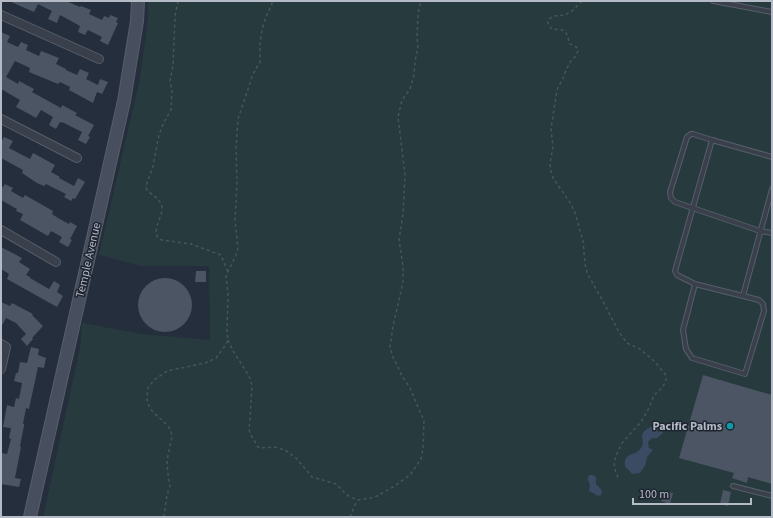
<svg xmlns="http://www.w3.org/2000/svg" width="773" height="518" viewBox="0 0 773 518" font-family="'Source Sans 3',sans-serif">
<rect width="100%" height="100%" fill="#252e3c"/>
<path fill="#273a3d" d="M148 1H772V517H43L80 348 82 323 142 334 210 340 209 266H141L99 255 140 78 148 18Z"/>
<path fill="#3b4b64" d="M651 427H657L658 432 663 431V433L657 438H652L648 442 649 448 653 450 647 457 645 466 640 473 632 474 625 466C624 451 635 457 641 448 647 440 635 434 651 427Z
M590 475H593L596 477V484C599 488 604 489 601 495L598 496 589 491 590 485 588 480V477Z"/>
<path fill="#4b5564" d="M9 1H66L80 7 81 6 91 10 89 14 102 20 104 16 109 18 110 15 118 18 116 22 118 23 108 45 100 41 102 37 88 30 85 35 78 32 80 26 60 15 57 23 48 19 52 11 38 4 34 12Z
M1 32 10 36 7 42 18 47 21 42 28 45 26 50 39 56 41 51 59 58 56 64 66 69V70L77 75 80 69 89 73 86 79 98 85 100 79 108 82 102 94 97 92 93 103 69 90 70 87 60 82 58 84 29 72 30 68 15 61 6 77 18 84 19 81 34 89 32 92 61 108 62 105 77 113 75 115 94 125 88 136 90 137 86 144 78 140 82 132 62 122 61 123 60 122 56 129 49 125 53 117 41 110 36 118 29 114 16 107 20 100 1 89Z
M4 137 13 141 9 148 30 159 33 153 35 154 55 165 51 172 60 177 59 178 74 186 78 178 85 182 75 199 73 198 71 201 64 197 66 194 46 184 44 186 37 183 22 173 23 170 1 158V142Z
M5 184 13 188 11 191 23 198 25 195 53 211 52 214 58 218 69 224 70 222 77 226 70 239 72 240 68 247 59 242 62 237 51 231 48 236 20 220 23 214 16 211 17 209 15 208 1 200V186L3 187Z
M1 247 22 258 19 262 30 269 26 275 30 277V278L49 289 54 281 60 285 57 292 63 296 57 307 7 279 9 274 1 269Z
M196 271H206V282H195Z
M138 305a27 27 0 1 1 54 0a27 27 0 1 1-54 0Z
M1 302 10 306 12 303 33 314 32 315 43 326 33 337 32 338 33 339 27 346 21 339 26 334 16 323 6 318 1 327Z
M31 347 39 349 38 355 46 358 44 368 38 367 29 409 26 408 23 424H24V426L20 446 21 447 15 478 21 479 19 487 1 484V453L7 454 11 439 9 438 11 428 3 427 7 405 14 407 16 398 19 399 22 383 14 381 16 373H18L20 362 27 363Z
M703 375 772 395V484L748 477 747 483 732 478 734 473 679 458Z
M723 490 731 492 728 506 720 504Z
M667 492 673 493 670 504 661 501 663 494Z"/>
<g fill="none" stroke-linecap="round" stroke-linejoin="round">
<g stroke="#575e6a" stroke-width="6">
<path id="lane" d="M713 1 772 12
M712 140 693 134H691L687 137 670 192 671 198 675 202 760 231 772 233
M772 157 712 140 675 271 677 275 695 284 683 330 686 349 692 358 745 374 764 311 763 304 759 300 743 296 772 189
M695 284 743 296
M733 486 772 496"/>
</g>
<g stroke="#575e6a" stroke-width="10">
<path id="street" d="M1 15 99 59
M1 119 77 158
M1 230 56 262
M1 344 6 347 1 369"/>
</g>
<g stroke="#575e6a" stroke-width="14">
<path id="secondary" d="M30 517 124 101 137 21 138 1"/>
</g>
<path stroke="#45575a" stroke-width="1.5" stroke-dasharray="3 3" stroke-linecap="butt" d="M178 1 175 16 173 66 170 81 172 92 171 110 164 122 159 135 153 166 147 183 146 188C151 196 161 198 162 208 163 218 148 234 162 240L191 244 221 255 228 272
M582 1 572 11 565 15 553 16 548 20V25L552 29 562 30 566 32 570 44 574 45 578 49V51L575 57 572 59 566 70 564 76 557 90 551 129 553 146 550 164 551 171 553 178 571 204 575 213 583 241 585 263 587 273 605 305 610 315 619 332 627 343 640 349 654 361 666 375V381L662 388 654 395 649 408 641 422 622 443 618 451 614 462 615 470 619 480
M228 340 232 349 249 376 252 385 250 419 249 430 251 435 258 447 260 448 274 447 285 450 296 458 312 477 333 483 336 484 347 495 357 500 371 498 377 496 393 487 410 475 421 459 423 449 424 421 410 388 402 376 393 357 390 347 393 326 403 282V266L399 240 403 214 405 175 398 117 402 100 410 89 414 75 415 61 418 48 417 36 418 14 421 1
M164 517 167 495 170 486 168 474 167 463 168 455 172 437 171 431 168 426 152 411 148 404 147 398 148 388 154 380 167 371 191 366 208 362 216 358 225 346 228 340 227 332 228 294 226 276 236 255 238 248 235 221 237 183 236 147 238 119 253 74 260 62V44L262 30 264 22 273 1
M350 517 357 500
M641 517H644"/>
<use href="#lane" stroke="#39404c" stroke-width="4"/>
<use href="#street" stroke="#39404c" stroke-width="8"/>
<use href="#secondary" stroke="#474f5f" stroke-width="12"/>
</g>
<circle fill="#0f9aa8" stroke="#1e2531" stroke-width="1.5" cx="730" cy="426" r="4"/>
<g text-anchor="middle" stroke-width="3" stroke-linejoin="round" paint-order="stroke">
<g font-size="12" fill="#b4bbc7" stroke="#1e2531">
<text transform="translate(88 260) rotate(-77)" y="4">Temple Avenue</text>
</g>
<g font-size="12" font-weight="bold" fill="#b4bbc7" stroke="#1e2531" text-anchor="end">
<text x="722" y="430">Pacific Palms</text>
</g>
</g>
<rect width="773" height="518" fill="none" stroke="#b4bbc7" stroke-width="4"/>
<path d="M633 498v6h118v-6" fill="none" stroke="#b4bbc7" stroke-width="2"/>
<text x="639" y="498" font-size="12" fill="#b4bbc7" stroke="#1e2531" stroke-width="3" paint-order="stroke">100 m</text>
</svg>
